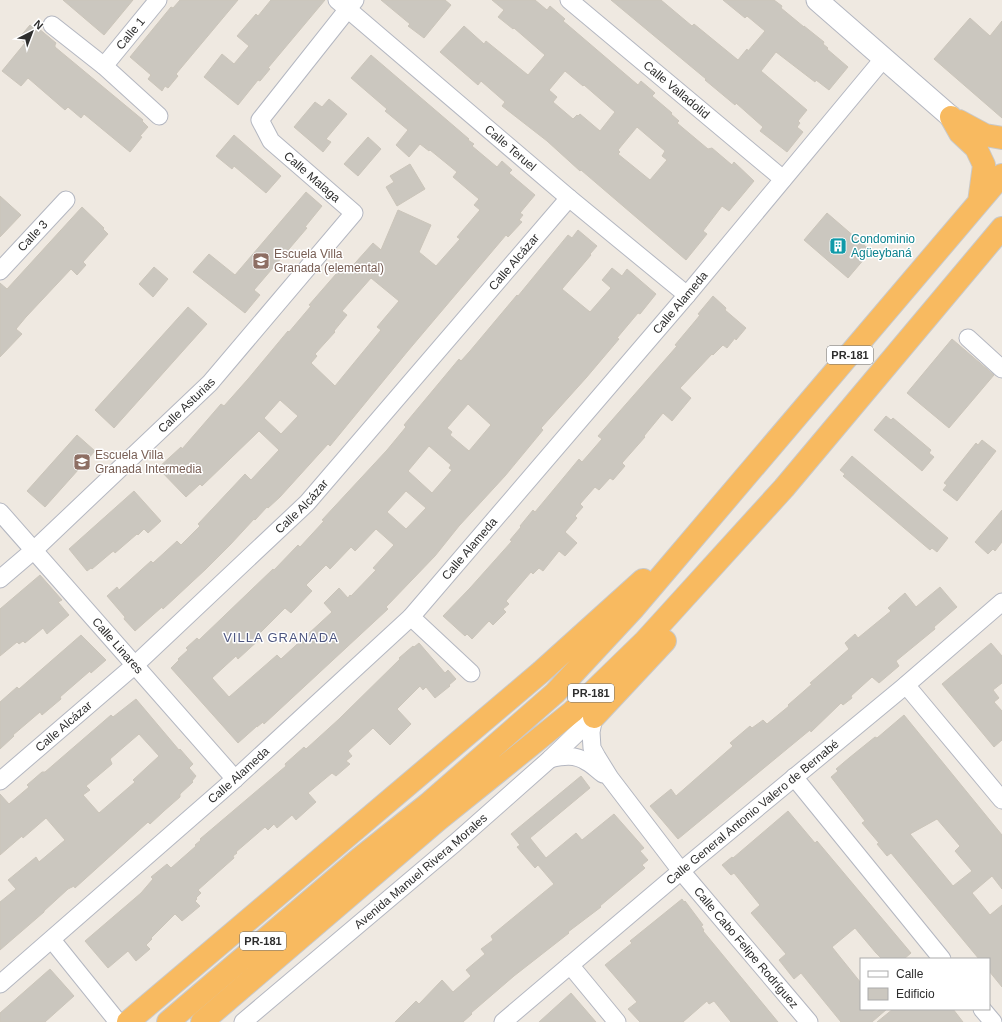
<svg xmlns="http://www.w3.org/2000/svg" width="1002" height="1022" viewBox="0 0 1002 1022" font-family="Helvetica,sans-serif">
<rect width="100%" height="100%" fill="#efe9e1"/>
<path fill="#cbc7bf" stroke="#cbc5ba" fill-rule="evenodd" d="M63 0H133L104 35Z
M180 0H238L176 74 178 76 168 88 165 86 162 91 148 79 151 75 130 57 171 7 173 8Z
M271 0H325L268 68 270 69 260 81 258 80 238 105 204 77 222 54 234 64 249 46 237 36 256 14 258 16Z
M381 0H445L451 5 424 38 408 26 410 24Z
M492 0H535L547 10 550 6 565 19 563 21 569 26 638 85 641 81 655 93 652 96 672 113 671 114 679 121 677 123 708 149 712 148 732 165 734 162 754 181 729 211 722 206 703 231 707 234 686 260 581 170 580 171 547 141 502 106 505 102 481 81 478 85 440 52 464 26 484 44 486 41 528 75 545 55 514 28 513 29 498 17 504 10ZM565 71 583 86 584 85 615 112 600 131 580 114 578 116 577 115 573 119 553 102 557 97 549 90ZM637 127 665 151 662 156 667 160 650 180 618 154 620 152 618 150Z
M611 0H661L692 26 694 24 738 60 747 49 748 51 765 31 747 16 745 18 723 0H774L782 6 781 8 804 27V26L824 42 823 44 828 48 827 49 848 67 829 90 816 80 815 82 776 52 761 71 807 110 798 121 800 123 797 127 803 132 787 152 760 131 763 127 736 103 735 105 705 80 706 79Z
M970 18 990 36 1002 21V118L934 59Z
M30 25 36 30 38 28 56 43 55 45V47L143 120 142 121 148 127 140 136 142 137 130 152 84 114 81 118 68 107 65 110 28 78 21 86 2 71 25 43 19 38Z
M371 55 469 139 468 140 474 144 472 146 497 167 502 161 512 170 509 173 535 195 520 213 523 215 519 220 522 222 508 237 506 235 407 352 330 446 328 444 280 497 268 508 267 507 255 520 254 519 230 545 206 569 163 609 162 607 135 631 124 619 125 617 107 596 117 587 119 590 151 561 153 563 177 541 181 545 200 526 198 524 245 474 251 480 279 450 259 431 202 486 200 484 186 497 158 468 181 447 182 449 221 404 224 406 248 379 288 331 289 332 311 306 309 305 343 266 348 271 373 243 381 250 398 210 431 225 419 252 436 266 460 239 457 237 480 210 474 205 479 199 453 177 457 172 430 150 429 151 420 144 409 157 396 145 408 130 385 111 387 109 351 78ZM371 278 399 301 377 327 381 330 335 386 311 363 317 356 315 354 335 332 334 331 347 315 342 311ZM280 400 298 416 281 434 264 418Z
M329 99 347 114 326 139 331 142 323 152 294 127 315 102 322 107Z
M234 135 281 176 266 193 234 166 232 169 216 156Z
M368 137 381 149 358 176 344 164Z
M410 164 425 189 397 206 386 187 394 182 390 176Z
M306 192 322 206 305 227 307 228 254 290 260 295 245 313 193 272 209 254 235 275Z
M0 196 21 215 0 237Z
M82 207 104 228 103 229 108 234 83 262 86 265 77 275 71 269 26 317 16 329 22 334 0 357V283L7 289Z
M827 213 871 251 848 278 804 240Z
M578 230 597 246 590 254 591 255 562 289 590 312 611 288 602 280 612 268 622 276 627 269 656 294 640 314 638 313 617 338 619 339 586 378 541 428 543 430 505 476 459 526 435 556 386 607 388 609 264 724 263 722 257 727V726L238 743 171 668 179 660 178 659 188 650 186 648 197 638 199 640 273 569 274 570 298 545 300 547 324 521 322 520 387 450 406 427 404 425 459 359 461 361 470 351 517 295 518 296 568 235 572 238ZM468 404 491 425 469 451 450 435 452 432 447 428ZM429 446 451 465 449 468 452 470 432 493 408 471ZM406 491 426 508 406 529 387 512ZM376 529 394 545 373 568 376 570 351 596 350 595 348 598 339 588 324 603 332 612 281 659 277 655 229 697 212 678 236 656 238 659 261 638 258 635 285 608 291 613 312 591 306 585 326 565 330 569 351 547 355 551Z
M154 267 168 279 153 297 139 284Z
M713 296 726 308 725 310 746 328 736 340 735 338 727 348 723 345 713 355 712 354 680 388 691 398 672 421 663 413 644 436 645 437 622 463 625 466 613 480 610 478 599 490 595 487 580 504 583 507 575 516 577 518 565 532 577 543 565 556 559 551 543 571 539 568 533 574 531 572 506 601 509 604 503 609 506 612 493 625 489 621 472 639 467 634 465 636 443 616 470 588 512 541 510 540 521 527 520 526 533 510 535 512 579 459 582 462 602 439 598 436 677 346 675 345 696 320 700 315 698 314Z
M188 307 207 324 114 428 95 410Z
M952 339 994 375 949 428 907 393Z
M886 416 891 420 893 418 931 450 929 453 934 457 922 471 874 430Z
M77 435 95 451 45 507 27 491Z
M982 440 996 451 957 501 943 490 947 485 944 483 976 443 978 445Z
M852 456 948 538 937 552 932 548 930 550 843 476 845 474 840 470Z
M134 491 161 521 148 533 144 529 138 535 137 534 115 553 114 551 112 552 92 569 91 568 87 571 69 549Z
M1002 510V542L995 551 993 549 988 554 975 542Z
M40 575 62 600 58 602 69 615 47 634 43 628 25 643 23 641 19 644 17 642 0 656V609Z
M940 587 957 607 934 627 935 629 896 661 899 666 879 683 872 677 851 696 852 698 843 705 841 703 811 732 810 730 678 839 650 806 671 789 676 796 733 746 730 743 750 726 752 728 763 720 767 724 789 706 788 705 812 684 810 683 849 649 845 643 855 634 858 638 891 611 888 608 905 593 916 607Z
M81 635 106 660 91 673 90 671 60 697 61 699 42 715 40 712 13 735 14 736 0 749V702L17 687 19 689Z
M419 643 445 673 448 670 456 679 449 685 450 686 435 698 426 687 423 690 420 686 397 709 411 724 390 745 373 728 348 751 352 756 346 761 350 764 336 776 332 773 308 793 316 802 296 820 292 815 277 828 274 824 268 830 265 827 236 852 237 853 233 856 234 858 198 890 201 893 196 898 197 899 195 901 200 906 182 921 175 914 151 938 152 939 146 945 150 949 136 961 128 951 108 968 85 941 141 893 153 879 151 877 167 864 171 868 196 846 195 845 201 840 200 839 286 766 285 764 304 747 306 749 339 719 400 659 399 658 413 646 414 647Z
M991 643 1002 656V683L993 690 999 698 994 702 1002 711V740L994 747 942 684Z
M136 699 179 750 180 749 193 764 189 768 196 776 192 781 193 782 180 794V797L164 811 150 824 148 822 75 888 74 886 68 889 44 911V912L0 950V902L16 889 8 880 36 857 39 862 65 840 46 818 23 838 22 836 0 855V794L9 804 29 787 27 785 42 772H45L111 715 113 717ZM139 734 159 756 133 780 135 782 99 813 83 795 90 790 86 786 112 764 110 759Z
M904 715 1002 835V889L992 876 972 893 990 915 1002 905V987L989 971V959H979L891 853 887 856 877 844 879 843 862 823 865 821 831 777 838 771 836 769 849 758 875 737 877 738ZM937 819 960 846 955 851 972 871 953 886 910 834Z
M581 776 590 788 530 838 546 858 576 833 582 840 614 814 644 848 640 851 648 860 642 865 645 868 600 906 601 907 568 932 569 933 514 976 471 1013 472 1014 463 1022H395L416 1001 419 1004 442 980 453 992 471 976 466 970 485 954 481 949 493 940 491 936 554 884 538 865 535 868 517 847 520 845 511 834Z
M788 811 815 843 817 841 911 953 904 959H882L876 953 855 928 832 947 861 983V1009H887L872 1022H841L801 973 794 979 779 960 786 954 751 913 760 905 734 873 731 875 722 865 732 857 733 858Z
M682 899 684 902 685 901 703 925 701 926 704 930 703 931 778 1022H731L714 1001 709 1004 707 1001 683 1022H640L628 1009 637 1002 605 965 632 943 630 941Z
M50 969 74 996 45 1022H0V1013Z
M571 993 596 1022H539Z
M893 1009H953L963 1022H877Z"/>
<g fill="none" stroke-linecap="round" stroke-linejoin="round">
<g stroke="#b4b7c1" stroke-width="19">
<g id="minor">
<path id="s1" d="M337 0 569 198 687 295"/>
<path id="s2" d="M569 0 783 179"/>
<path d="M52 25 104 66 159 116"/>
<path id="s3" d="M104 66 158 0"/>
<path id="s4" d="M0 271 66 200"/>
<path d="M968 338 1002 369"/>
<path id="s5" d="M0 512 235 779"/>
<path id="s6" d="M0 579 34 550 210 383 354 213 271 141 260 120 355 0"/>
<path d="M411 617 471 673"/>
<path d="M906 685 1002 800"/>
<path id="s7" d="M594 717 591 732 592 748 597 757 610 778 681 871 809 1022"/>
<path d="M550 759C563 756 575 754 587 762 593 765 597 770 603 774"/>
<path d="M794 777 942 959"/>
<path id="s8" d="M0 781 135 665 307 503 569 198"/>
<path d="M52 940 118 1022"/>
<path d="M570 965 617 1022"/>
<path id="s9" d="M0 984 235 779 411 617 687 295 884 58"/>
<path d="M982 1009 993 1022"/>
<path id="s10" d="M243 1022 455 843 550 759 594 717"/>
<path id="s11" d="M503 1022 681 871 906 685 1002 602"/>
</g>
</g>
<g stroke="#b4b7c1" stroke-width="23">
<path id="tertiary" d="M817 0 951 117"/>
</g>
<g stroke="#c9c9c9" stroke-width="24">
<path id="trunk" d="M951 117 960 133 976 148 984 165 979 202
M959 121 985 135 1002 138
M594 717 665 641
M128 1022 541 672 643 580
M168 1022 359 859 428 804 555 693 634 608 1002 175
M202 1022 438 820 572 712 645 641 784 488 1002 228"/>
</g>
<use href="#minor" stroke="#fff" stroke-width="17"/>
<use href="#tertiary" stroke="#fff" stroke-width="21"/>
<use href="#trunk" stroke="#f8ba60" stroke-width="22"/>
</g>
<defs>
<g id="building-square" transform="scale(0.9)"><rect x="-9" y="-9" width="18" height="18" rx="4" fill="#0f9aa8" stroke="#fff"/><path d="M-4-6H4V6H1V3H-1V6H-4ZM-2.5-4.3h1.7v1.8h-1.7ZM.8-4.3h1.7v1.8H.8ZM-2.5-1h1.7V.8h-1.7ZM.8-1h1.7V.8H.8Z" fill="#fff"/></g>
<g id="school-square" transform="scale(0.9)"><rect x="-9" y="-9" width="18" height="18" rx="4" fill="#8d6e63" stroke="#fff"/><path d="M0-5L7-2L0 1L-7-2ZM-4 1L0 2.5L4 1V4Q0 6-4 4Z" fill="#fff"/></g>
</defs>
<g fill-rule="evenodd">
<use href="#building-square" x="838" y="246"/>
<use href="#school-square" x="261" y="261"/>
<use href="#school-square" x="82" y="462"/>
</g>
<g text-anchor="middle" stroke-width="3" stroke-linejoin="round" paint-order="stroke">
<g fill="#fff" stroke="#6d6d6d" stroke-width="1">
<rect x="827" y="346" width="46" height="18" rx="3"/>
<rect x="568" y="684" width="46" height="18" rx="3"/>
<rect x="240" y="932" width="46" height="18" rx="3"/>
</g>
<g font-size="11" font-weight="bold" fill="#2e2e2e">
<text x="850" y="359">PR-181</text>
<text x="591" y="697">PR-181</text>
<text x="263" y="945">PR-181</text>
</g>
<g font-size="12" fill="#2e2e2e" stroke="#fff">
<text dy="4" stroke="none"><textPath href="#s3" startOffset="42">Calle 1</textPath></text>
<text dy="4" stroke="none"><textPath href="#s2" startOffset="140">Calle Valladolid</textPath></text>
<text dy="4" stroke="none"><textPath href="#s1" startOffset="228">Calle Teruel</textPath></text>
<text transform="translate(312 177) rotate(41)" y="4">Calle Malaga</text>
<text dy="4" stroke="none"><textPath href="#s4" startOffset="48">Calle 3</textPath></text>
<text dy="4" stroke="none"><textPath href="#s8" startOffset="732">Calle Alcázar</textPath></text>
<text dy="4" stroke="none"><textPath href="#s9" startOffset="965">Calle Alameda</textPath></text>
<text dy="4" stroke="none"><textPath href="#s6" startOffset="255">Calle Asturias</textPath></text>
<text dy="4" stroke="none"><textPath href="#s8" startOffset="408">Calle Alcázar</textPath></text>
<text dy="4" stroke="none"><textPath href="#s9" startOffset="641">Calle Alameda</textPath></text>
<text dy="4" stroke="none"><textPath href="#s5" startOffset="178">Calle Linares</textPath></text>
<text dy="4" stroke="none"><textPath href="#s8" startOffset="84">Calle Alcázar</textPath></text>
<text dy="4" stroke="none"><textPath href="#s9" startOffset="317">Calle Alameda</textPath></text>
<text dy="4" stroke="none"><textPath href="#s11" startOffset="326">Calle General Antonio Valero de Bernabé</textPath></text>
<text dy="4" stroke="none"><textPath href="#s10" startOffset="233">Avenida Manuel Rivera Morales</textPath></text>
<text dy="4" stroke="none"><textPath href="#s7" startOffset="284">Calle Cabo Felipe Rodríguez</textPath></text>
</g>
<g font-size="12" fill="#0d838f" stroke="#fff" text-anchor="start">
<text x="851" y="243">Condominio<tspan x="851" dy="14">Agüeybaná</tspan></text>
</g>
<g font-size="12" fill="#785e54" stroke="#fff" text-anchor="start">
<text x="274" y="258">Escuela Villa<tspan x="274" dy="14">Granada (elemental)</tspan></text>
<text x="95" y="459">Escuela Villa<tspan x="95" dy="14">Granada Intermedia</tspan></text>
</g>
<g font-size="13" letter-spacing="1" fill="#4d5680" stroke="#fff">
<text x="281" y="642">VILLA GRANADA</text>
</g>
</g>
<rect x="860" y="958" width="130" height="52" fill="#ffffff" stroke="#ababab"/>
<rect x="868" y="971" width="20" height="6" fill="#ffffff" stroke="#ababab"/>
<text x="896" y="978" font-size="12" fill="#2e2e2e">Calle</text>
<rect x="868" y="988" width="20" height="12" fill="#cbc7bf" stroke="#ababab"/>
<text x="896" y="998" font-size="12" fill="#2e2e2e">Edificio</text>
<g transform="translate(32 32) rotate(42)" stroke="#ffffff" stroke-width="3" paint-order="stroke">
<path d="M0-3L7 15L0 10L-7 15Z" fill="#2e2e2e"/>
<text y="-6" font-size="11" font-weight="bold" text-anchor="middle" fill="#2e2e2e">N</text>
</g>
</svg>
